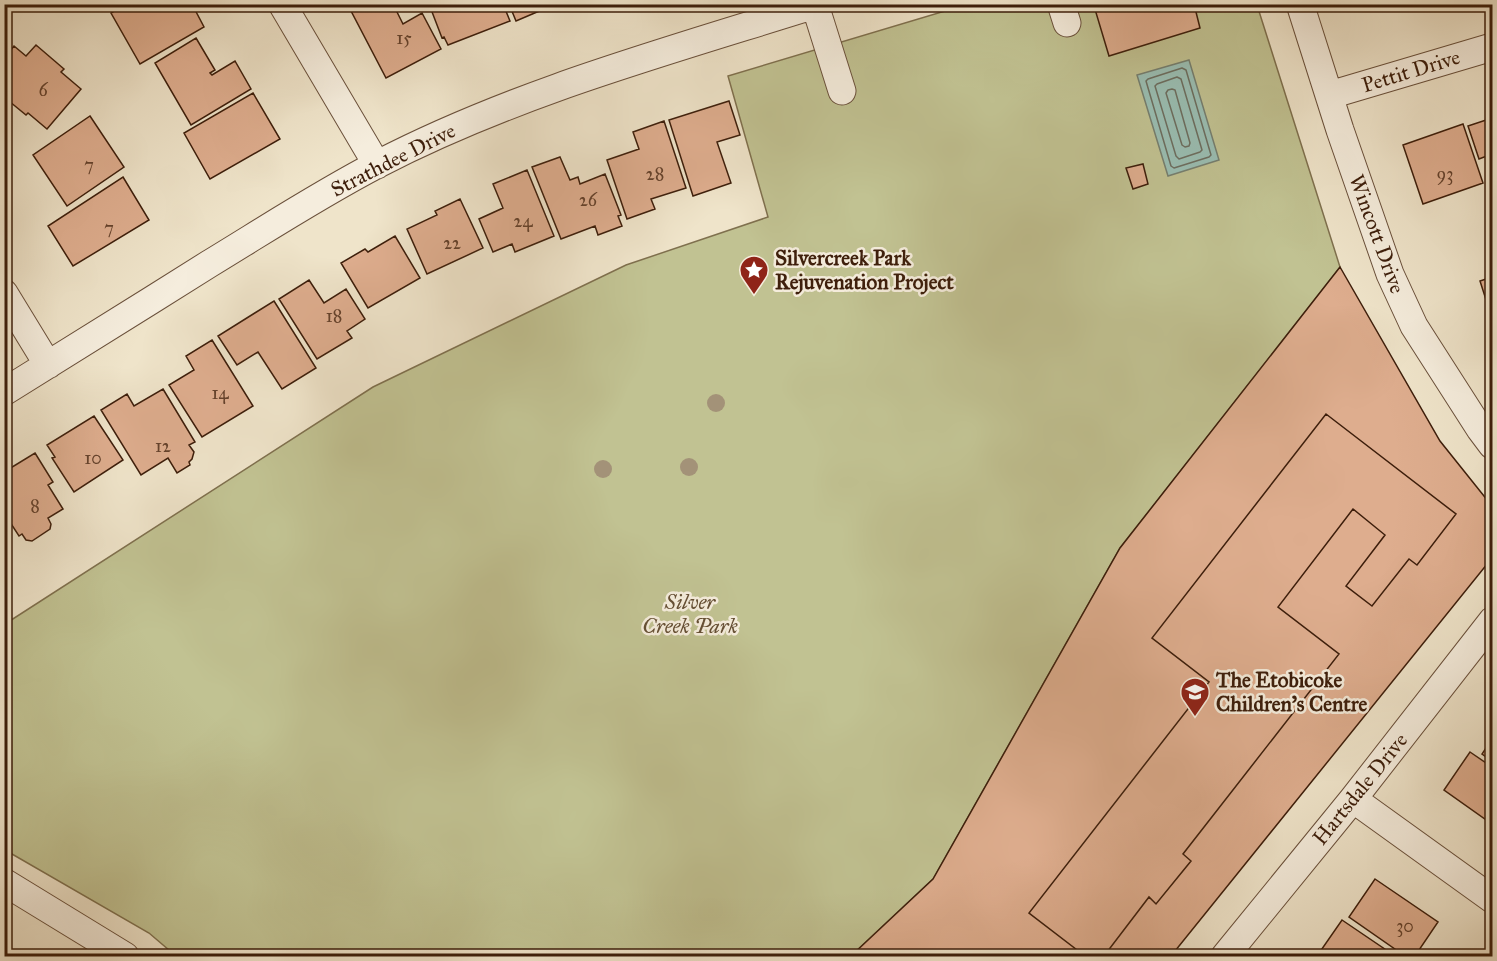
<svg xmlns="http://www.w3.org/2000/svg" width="1497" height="961" viewBox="0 0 1497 961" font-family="'IM FELL Great Primer',serif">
<rect width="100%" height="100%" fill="#efe4ca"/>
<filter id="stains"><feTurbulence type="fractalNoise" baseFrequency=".00333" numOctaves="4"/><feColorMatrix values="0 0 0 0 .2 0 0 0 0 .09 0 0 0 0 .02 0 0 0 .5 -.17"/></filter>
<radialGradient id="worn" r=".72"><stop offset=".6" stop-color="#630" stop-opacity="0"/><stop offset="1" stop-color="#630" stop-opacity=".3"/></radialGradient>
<path fill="#c1c292" stroke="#7f704e" stroke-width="1.5" d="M965 5H1257L1340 267 1120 548 933 879 851 956H176L149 933 5 850V624L373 387 626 265 768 217 728 76Z"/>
<path fill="#9abfb4" stroke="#757f70" stroke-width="1.5" d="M1189 60 1219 160 1168 176 1137 75Z"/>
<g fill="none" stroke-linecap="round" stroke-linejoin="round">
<path stroke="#6c6e60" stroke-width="1.5" d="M1182 68 1186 70 1211 155 1209 157 1174 168 1171 166 1146 81 1148 79Z
M1177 77 1181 79 1202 150 1200 152 1179 159 1176 156 1155 86 1157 84Z
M1168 90 1172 89 1175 90 1190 143 1189 146 1185 147 1182 145 1166 93Z"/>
</g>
<path fill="#dead8e" stroke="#3d1e0b" stroke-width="1.5" d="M126 4H195L193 6 204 27 140 64 111 13Z
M359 4H393L403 24 422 13 441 49 386 78 350 9Z
M429 4H503L510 21 448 45 444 37 442 38Z
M509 4H542L544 9 516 21Z
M1098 4H1194L1200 28 1109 56 1094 6Z
M196 38 215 70 210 73 212 75 235 61 251 89 191 125 155 63Z
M36 45 64 69 61 72 81 89 47 129 28 113 26 115 4 97V58L14 46 26 56Z
M253 93 280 139 210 179 184 133Z
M729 101 740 135 717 142 731 183 693 196 669 120Z
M90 116 124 167 67 206 33 155Z
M1492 118V154L1479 159 1468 126Z
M664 121 686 188 651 199 655 209 627 219 607 160 639 149 633 132Z
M1463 124 1483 183 1423 204 1403 145Z
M560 157 570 180 578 177 580 184 605 174 621 215 618 216 622 226 598 235 595 226 561 239 532 167Z
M1143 164 1148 184 1133 189 1126 168Z
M527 170 554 236 515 252 512 244 493 252 479 219 503 208 493 184Z
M123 177 149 220 73 266 48 226Z
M460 199 483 248 427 274 407 229 437 215 435 211Z
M395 236 420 278 368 308 341 263 365 249 368 252Z
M1340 267 1440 441 1492 506V558L1171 956H851L933 879 1120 548Z
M1492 277V304L1488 306 1480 281Z
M309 280 324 303 346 289 365 319 347 331 352 338 317 359 279 299Z
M274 301 316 368 282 389 258 352 237 365 218 336Z
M212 340 253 406 202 437 169 385 194 370 186 356Z
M163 389 195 442 189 445 194 452 192 459 189 462 190 465 177 473 168 458 141 475 101 410 127 394 134 406Z
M1326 414 1456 514 1417 565 1409 559 1372 606 1346 586 1385 535 1353 509 1278 607 1339 654 1183 854 1191 861 1156 904 1149 897 1104 956H1085L1029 913 1209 682 1152 638Z
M94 416 123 460 74 492 52 458 55 457 47 445Z
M35 453 53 482 48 485 63 509 48 518 51 524 50 529 32 541 26 540 22 534 19 536 4 513V472Z
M1492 739V761L1482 754Z
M1470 752 1492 767V824L1444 790Z
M1375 879 1438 922 1415 956H1405L1349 917Z
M1342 920 1395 956H1317Z"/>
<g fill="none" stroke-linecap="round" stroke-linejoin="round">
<g stroke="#6a503b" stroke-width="29">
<path id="minor" d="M282 4 377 165
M1061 4 1067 23
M1300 4 1340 130 1390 274 1414 326 1480 429 1492 445
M815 5 842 91
M1330 95 1492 47
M4 293 48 365
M4 392C73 349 141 307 209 264 265 230 320 194 378 164 517 92 669 51 818 4
M1353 799 1492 899
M4 882 125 956
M1225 956 1353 799 1492 621"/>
</g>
<use href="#minor" stroke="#f5eddd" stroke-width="27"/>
</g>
<g fill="#a39278">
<circle cx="716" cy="403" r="9"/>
<circle cx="689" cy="467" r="9"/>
<circle cx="603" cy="469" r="9"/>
</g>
<defs>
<g id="sight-pin" transform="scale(1.5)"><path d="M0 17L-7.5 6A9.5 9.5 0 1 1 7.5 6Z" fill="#8f2418" stroke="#f5eddd"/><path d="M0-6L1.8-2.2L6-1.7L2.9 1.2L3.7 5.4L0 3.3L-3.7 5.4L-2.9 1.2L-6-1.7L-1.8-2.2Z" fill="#fff"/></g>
<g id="school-pin" transform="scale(1.5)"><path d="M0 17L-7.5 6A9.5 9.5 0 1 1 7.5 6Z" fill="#8f2418" stroke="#f5eddd"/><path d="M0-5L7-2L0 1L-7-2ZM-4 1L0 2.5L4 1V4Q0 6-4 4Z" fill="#fff"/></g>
</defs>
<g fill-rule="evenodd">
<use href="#sight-pin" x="754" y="270"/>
<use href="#school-pin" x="1195" y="692"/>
</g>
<g text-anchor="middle" stroke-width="5" stroke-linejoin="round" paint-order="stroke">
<g font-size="18" fill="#65422c">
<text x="404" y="44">15</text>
<text x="43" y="96">6</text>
<text x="89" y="171">7</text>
<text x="655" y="180">28</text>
<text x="1445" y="180">93</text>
<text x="588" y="206">26</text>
<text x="523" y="227">24</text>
<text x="109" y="234">7</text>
<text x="452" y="249">22</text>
<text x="334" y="322">18</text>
<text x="220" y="399">14</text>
<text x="163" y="452">12</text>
<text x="93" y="464">10</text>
<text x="35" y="512">8</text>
<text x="1405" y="932">30</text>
</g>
<g font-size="21" fill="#3d1e0b" stroke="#f5eddd">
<text transform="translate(1411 71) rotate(-17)" y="7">Pettit Drive</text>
<text transform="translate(393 160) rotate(-27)" y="7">Strathdee Drive</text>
<text transform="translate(1377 234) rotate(70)" y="7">Wincott Drive</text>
<text transform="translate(1360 789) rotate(-51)" y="7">Hartsdale Drive</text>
</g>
<g font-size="21" font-weight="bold" fill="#3d1e0b" stroke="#f5eddd" text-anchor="start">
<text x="775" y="265">Silvercreek Park<tspan x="775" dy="24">Rejuvenation Project</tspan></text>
<text x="1216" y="687">The Etobicoke<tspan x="1216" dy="24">Children's Centre</tspan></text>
</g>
<g font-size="21" font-style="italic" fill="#654f34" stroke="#f5eddd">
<text x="690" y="609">Silver<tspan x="690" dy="24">Creek Park</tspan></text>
</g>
</g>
<rect width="1497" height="961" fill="none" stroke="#efe4ca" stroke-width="24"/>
<rect x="6" y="6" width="1485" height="949" fill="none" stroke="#3d1e0b" stroke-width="3"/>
<rect x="12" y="12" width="1473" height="937" fill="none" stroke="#3d1e0b" stroke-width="1.5"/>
<rect width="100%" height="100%" filter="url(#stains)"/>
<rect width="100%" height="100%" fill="url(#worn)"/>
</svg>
